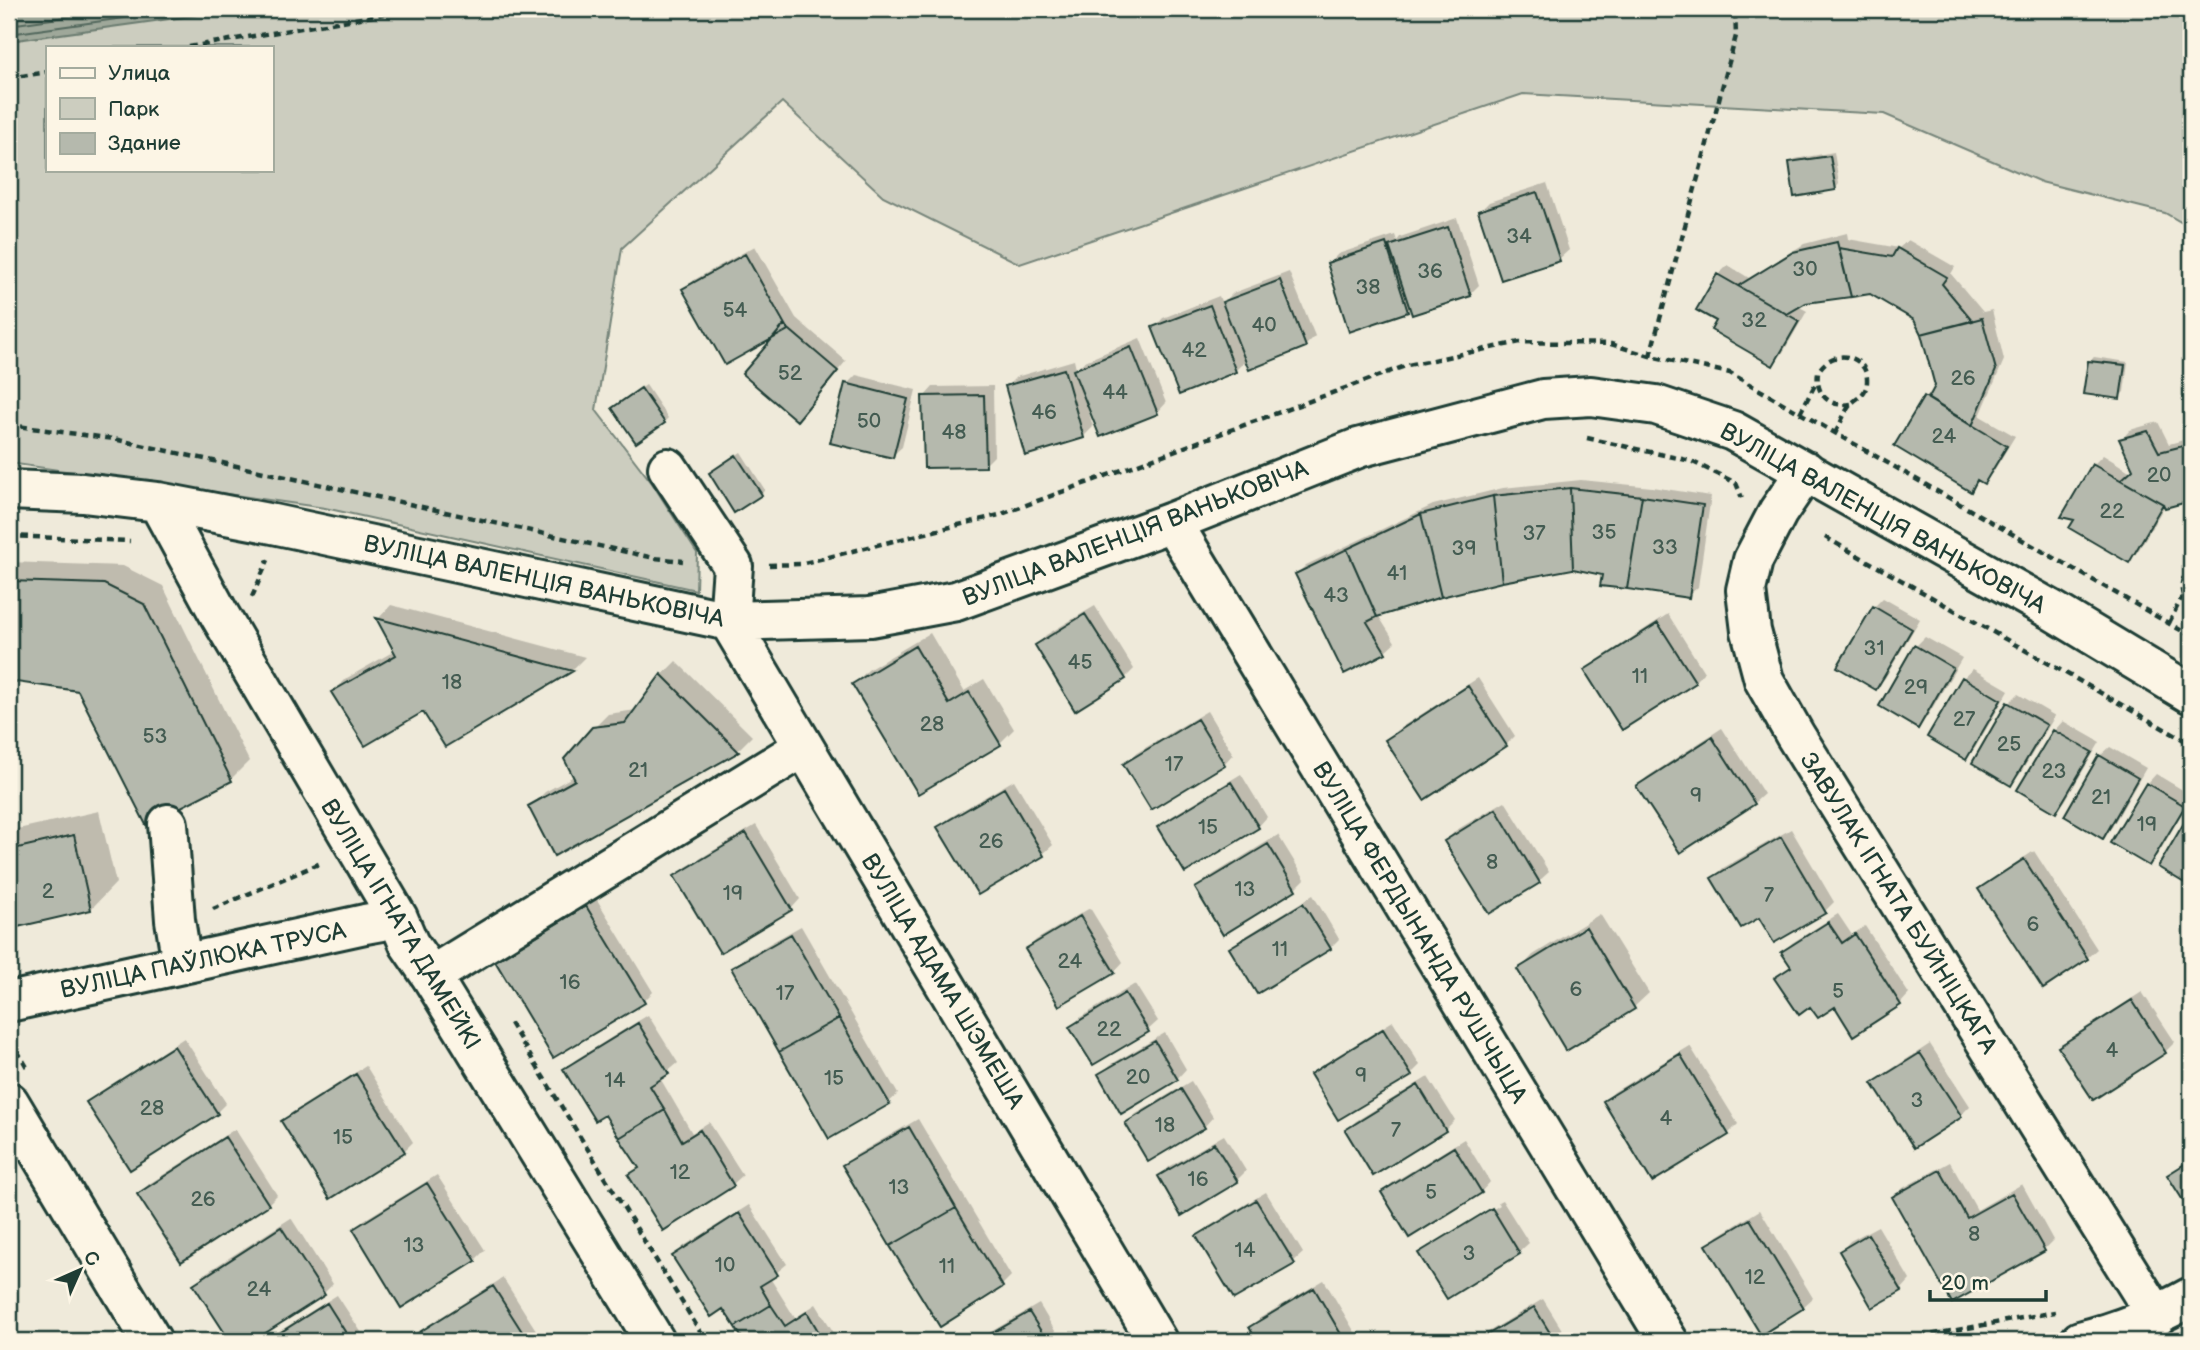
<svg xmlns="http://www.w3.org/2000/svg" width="2200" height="1350" viewBox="0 0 2200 1350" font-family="'Balsamiq Sans',sans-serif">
<rect width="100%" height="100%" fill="#efeada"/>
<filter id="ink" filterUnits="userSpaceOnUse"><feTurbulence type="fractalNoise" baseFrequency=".0143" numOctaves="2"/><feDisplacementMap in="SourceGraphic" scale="14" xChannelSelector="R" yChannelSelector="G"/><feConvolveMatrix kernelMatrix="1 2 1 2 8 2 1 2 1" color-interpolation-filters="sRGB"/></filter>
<g filter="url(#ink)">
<path fill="#cccdbf" stroke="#76857a" stroke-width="2" fill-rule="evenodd" d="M9 9H2191V228L2165 213 2041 182 1884 114 1523 94 1020 264 883 196 782 102 622 248 596 410 652 483 697 553 696 590 325 508 9 463ZM47 47H271V170H47Z"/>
<path fill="#9fa89a" stroke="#6c7d71" stroke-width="2" d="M9 9H242L9 41Z"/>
<path fill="#0003" d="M1834 152 1839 184 1835 189 1791 163 1795 159Z
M1547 183 1569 250 1559 259 1480 211 1489 202Z
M1457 218 1479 285 1470 294 1411 307 1407 311 1329 263 1338 254 1395 235 1397 241 1400 237Z
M1847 233 1848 239 1899 248 1908 240 1955 267 1951 274 1983 312 1992 310 2004 360 1980 416 2015 436 1993 472 1984 482 1980 480 1971 489 1925 398 1937 386 1923 333 1915 318 1871 292 1806 302 1798 306 1807 311 1782 354 1772 363 1718 321V275L1728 265 1749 278 1804 244Z
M755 246 796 318 846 361 806 409 779 334 684 290 694 280Z
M1289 272 1315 336 1305 346 1246 360 1235 371 1154 328 1163 318 1219 296 1222 304 1233 293Z
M1140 338 1166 403 1157 413 1089 406H1087L1093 427 1083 437 1007 386 1016 377 1074 360 1076 369 1085 361Z
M2094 357 2128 362 2124 392 2119 397 2089 362Z
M856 375 916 390 902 447 892 456 847 384Z
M646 385 668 418 664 422 618 404Z
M993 386 994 456 985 465 924 397 933 387Z
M2158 422 2169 444 2191 438V499L2165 505 2138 551 2129 561 2077 518 2064 516 2093 465 2103 455 2131 472 2135 469 2121 440 2130 430Z
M741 452 765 490 761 494 715 469Z
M1581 480 1652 487 1711 496 1698 587 1688 596 1603 573 1573 567 1501 581 1441 595 1378 615 1395 642 1385 651 1345 671 1297 574 1306 565 1433 505 1503 488Z
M9 562 123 566 163 586 249 761 231 779 79 690 9 679Z
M1883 598 1920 619 1885 678 1876 687 1874 607Z
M391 605 585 657 572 670 445 745 424 709 333 692 347 678 396 650 378 619Z
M1095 606 1134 669 1125 678 1037 645 1046 635Z
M1668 614 1704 672 1695 681 1586 670 1596 661Z
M930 633 964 691 984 679 1014 729 999 744 854 684 868 670Z
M1925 637 1962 658 1927 717 1918 727 1916 646Z
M676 661 752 736 738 750 554 854 530 807 545 792 574 776 593 729 608 714 636 710 662 675Z
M1973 669 2009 690 1975 748 1965 758 1963 678Z
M1478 678 1515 736 1506 745 1388 740 1397 730Z
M2018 694 2055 716 2020 774 2011 784 2009 703Z
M1207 711 1233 754 1224 764H1125L1135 754Z
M2063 721 2100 742 2065 801 2056 811 2054 731Z
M1722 728 1764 794 1754 803 1638 786 1647 777Z
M2110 747 2146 768 2112 827 2103 836 2100 756Z
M1241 774 1267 817 1258 827H1160L1169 818Z
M2156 774 2191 795V798L2158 854 2149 864 2147 784Z
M1014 780 1053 845 1043 854 979 893 940 827 949 818Z
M1505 801 1549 872 1539 881 1489 912 1446 841 1455 831Z
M99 811 116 883 91 909 9 928V831Z
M756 825 800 899 791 909 676 877 686 867Z
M1791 829 1834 902 1825 911 1760 915 1713 878 1723 868Z
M1278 835 1305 879 1295 889 1223 932 1197 889 1206 879Z
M2034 851 2097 949 2087 958 1980 889 1990 880Z
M1313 895 1339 939 1330 948H1231L1241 939Z
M596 898 653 992 643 1002 497 962 506 952Z
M1090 908 1123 962 1114 972 1027 949 1036 940Z
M1600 914 1649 993 1634 1007 1567 1048 1519 970 1533 955Z
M1838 914 1852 935 1865 926 1909 994 1900 1004 1811 1005 1776 978 1791 965 1783 953 1792 943Z
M801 926 898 1094 888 1103 733 968 742 959Z
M1135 984 1158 1021 1148 1030 1093 1063 1071 1027 1081 1017Z
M2142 992 2175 1042 2165 1052 2093 1098 2061 1047 2070 1038Z
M648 1015 678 1063 660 1078 692 1133 709 1122 743 1175 733 1184 663 1228 630 1176 640 1166 605 1112 566 1069 575 1060Z
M1393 1021 1420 1065 1411 1074H1312L1322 1065Z
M1165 1033 1186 1069 1177 1079 1100 1075 1110 1065Z
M184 1038 226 1103 217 1112 131 1168 89 1102 98 1093Z
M1930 1044 1970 1106 1961 1115 1914 1145 1875 1083 1884 1074Z
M1690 1046 1738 1124 1728 1134 1652 1180 1605 1102 1614 1092Z
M366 1066 413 1142 404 1151 283 1121 293 1112Z
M1428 1077 1455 1120 1445 1130 1374 1174 1347 1130 1356 1121Z
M1191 1081 1213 1117 1204 1127 1127 1123 1136 1114Z
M918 1119 1011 1276 1002 1285 941 1324 844 1166 854 1156Z
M235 1129 277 1195 268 1204 139 1194 149 1184Z
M1224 1135 1246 1171 1237 1180 1160 1177 1169 1167Z
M1464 1139 1490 1182 1481 1192H1383L1392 1183Z
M2191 1158V1210L2169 1176Z
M1950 1162 1977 1210 2022 1184 2053 1240 2044 1249 1894 1198 1903 1188Z
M437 1175 485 1250 475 1260 402 1305 355 1230 364 1220Z
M1266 1192 1303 1253 1293 1262 1198 1236 1208 1227Z
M1502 1200 1529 1243 1519 1252 1447 1296 1421 1253 1429 1245V1249L1500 1205 1498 1202Z
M749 1205 787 1264 770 1278 795 1318 816 1304 839 1341H746L724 1307 674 1256 684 1246Z
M1760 1210 1813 1298 1803 1307 1708 1246 1718 1236Z
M291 1218 333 1284 324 1293 249 1341H233L195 1284 204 1274Z
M1878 1226 1910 1280 1901 1290 1841 1251 1850 1241Z
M503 1278 543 1341H426L421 1333 430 1324Z
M1324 1280 1360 1341H1259L1251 1327 1260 1318Z
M337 1295 367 1341H264Z
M1543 1299 1569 1341H1478L1483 1335Z
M1039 1304 1061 1341H975Z"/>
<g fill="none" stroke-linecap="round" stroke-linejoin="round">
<path stroke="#52685d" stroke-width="2" d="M9 25 123 9
M9 34 189 9"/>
</g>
<path fill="#b5b9ad" stroke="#1f3d34" stroke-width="2" d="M1830 156 1836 190 1794 197 1789 162Z
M1537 192 1560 261 1501 280 1478 211Z
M1448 227 1471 296 1412 315 1389 246Z
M1837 242 1851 297 1806 303 1787 314 1738 286 1793 252Z
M1386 243 1408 312 1349 332 1327 263Z
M1839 248 1892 257 1897 248 1947 277 1942 284 1973 321 1921 334 1914 320 1870 294 1851 297Z
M745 254 788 330 725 365 682 289Z
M1717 274 1799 321 1773 366 1711 330 1716 321 1696 310Z
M1280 280 1306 347 1249 370 1222 302Z
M1210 305 1236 372 1179 395 1152 327Z
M1982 318 1996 370 1972 426 1928 399 1935 386 1921 334Z
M784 325 838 371 797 421 742 374Z
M1131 347 1158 414 1100 437 1073 370Z
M2088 361 2125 365 2120 399 2083 394Z
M1064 369 1084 438 1025 456 1005 386Z
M845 383 908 399 893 458 830 443Z
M641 388 665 423 636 443 612 408Z
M984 395 986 467 924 468 922 396Z
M1924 396 2007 446 1984 484 1977 480 1971 492 1894 446Z
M2148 431 2159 452 2191 444V501L2165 508 2163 504 2121 480 2133 469 2119 439Z
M736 455 762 495 734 513 709 473Z
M2092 464 2163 504 2129 563 2069 528 2074 520 2061 517Z
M1570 488 1642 496 1627 589 1600 586 1602 575 1573 569Z
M1570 488 1573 569 1502 582 1493 496Z
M1493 496 1502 582 1441 597 1421 514Z
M1642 496 1703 505 1689 598 1627 589Z
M1421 514 1441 597 1377 617 1347 549Z
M1347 549 1377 617 1367 622 1386 653 1344 674 1295 574Z
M9 581 104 584 144 604 232 781 146 825 78 691 9 681Z
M1873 606 1912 629 1876 690 1837 667Z
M1085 614 1126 679 1075 711 1035 645Z
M376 618 573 671 445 747 423 712 365 746 331 692 396 655Z
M1658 623 1696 683 1622 730 1584 670Z
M1914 645 1953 668 1918 729 1879 706Z
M915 646 949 704 969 692 1001 745 918 794 852 684Z
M661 674 739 752 554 856 528 806 575 780 564 759 592 727 625 723Z
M1962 677 2001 700 1966 760 1927 737Z
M1468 686 1507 746 1424 800 1385 740Z
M2007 702 2047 725 2011 786 1972 763Z
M1197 719 1225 765 1151 810 1123 764Z
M2053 730 2092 752 2056 813 2017 790Z
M1712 737 1755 804 1680 853 1636 786Z
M2099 755 2138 778 2103 839 2064 816Z
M1231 782 1259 828 1185 873 1157 827Z
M2146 783 2185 806 2149 866 2110 843Z
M1004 788 1044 856 978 895 937 827Z
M1496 809 1540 883 1489 914 1444 841Z
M2191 811V887L2158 867Z
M746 833 792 910 720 953 674 876Z
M74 835 91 910 9 929V850Z
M1781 837 1826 913 1774 943 1759 918 1741 928 1711 878Z
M1268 844 1296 890 1223 935 1195 888Z
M2024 859 2088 959 2043 989 1978 889Z
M1303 903 1331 949 1257 994 1229 948Z
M586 906 645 1003 553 1058 495 961Z
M1080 916 1115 973 1059 1006 1025 949Z
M1828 922 1842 943 1855 934 1901 1005 1853 1036 1835 1007 1818 1018 1810 1007 1799 1015 1774 978 1791 967 1781 952Z
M1586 927 1635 1009 1566 1051 1517 969Z
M791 934 839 1018 779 1052 731 968Z
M1125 993 1149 1032 1093 1065 1069 1027Z
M2132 1000 2166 1053 2093 1100 2058 1047Z
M839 1018 890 1104 829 1139 779 1052Z
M638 1023 669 1074 650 1086 665 1110 619 1138 605 1115 595 1121 563 1069Z
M1383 1029 1412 1076 1338 1120 1310 1074Z
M1155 1041 1178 1080 1121 1114 1098 1074Z
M174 1046 218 1114 130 1170 86 1102Z
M1920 1053 1962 1117 1914 1148 1872 1083Z
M1680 1054 1729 1135 1652 1182 1603 1101Z
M356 1074 405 1152 330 1199 281 1121Z
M1418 1085 1446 1131 1373 1176 1345 1130Z
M1181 1089 1205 1128 1148 1162 1125 1123Z
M665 1110 682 1141 700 1130 734 1186 663 1231 628 1175 639 1168 619 1138Z
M909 1127 956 1208 890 1246 842 1165Z
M225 1137 269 1205 181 1262 137 1194Z
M1214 1143 1238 1182 1181 1216 1158 1176Z
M1454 1147 1482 1193 1409 1238 1381 1192Z
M2191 1160V1213L2167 1175Z
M1940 1170 1967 1218 2012 1193 2045 1251 1952 1303 1892 1197Z
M427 1183 476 1261 401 1308 353 1229Z
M1256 1200 1295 1264 1234 1299 1196 1236Z
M956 1208 1003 1287 940 1327 890 1246Z
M1492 1208 1520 1254 1447 1299 1418 1253Z
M739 1213 778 1275 760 1286 771 1305 735 1327 723 1309 711 1317 672 1256Z
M1750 1219 1804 1308 1761 1335 1706 1245Z
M281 1227 325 1295 253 1341H230L193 1284Z
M1868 1234 1902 1291 1872 1308 1839 1251Z
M493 1286 528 1341H424L418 1333Z
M1314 1288 1345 1341H1257L1249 1327Z
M327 1303 351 1341H267Z
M771 1305 785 1326 807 1312 824 1341H744L735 1327Z
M1534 1307 1555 1341H1477Z
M1029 1312 1047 1341H979Z"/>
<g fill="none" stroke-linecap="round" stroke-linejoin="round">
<g stroke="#1f3d34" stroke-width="44">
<path id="minor" d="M668 468 733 566 729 621 1157 1341
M1806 471 1778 512 1753 560 1746 590 1751 631 1764 680 1795 735 2144 1296 2157 1316
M9 490 83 493 158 502 273 524 729 621 870 617 956 601 1172 522 1358 448 1543 399 1591 396 1656 405 1733 431 2050 609 2191 694
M158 502 219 614 398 918 409 944 431 976 655 1341
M1172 522 1668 1341
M168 824 175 920 182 964
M431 976 804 747
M9 1002 365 924 398 918
M9 1102 152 1341
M2080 1341C2119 1331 2155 1317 2191 1297"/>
</g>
<path stroke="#1f3d34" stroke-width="4.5" stroke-dasharray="7 5" stroke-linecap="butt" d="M189 47 414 9
M9 78 47 72
M1650 356 1736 36 1735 9
M1800 413 1816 383
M9 425 114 439 654 558 683 561
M1835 433C1841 424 1844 412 1851 404 1857 398 1863 396 1866 388 1874 357 1834 344 1818 372 1815 394 1829 408 1851 404
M1587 438 1691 461 1736 483 1742 498
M9 536 130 541
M1825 537 2191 744
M769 565 800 564 999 515 1408 365 1520 342 1611 344 1650 356 1730 373 2191 636
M2191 568C2178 579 2179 596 2191 607
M252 597 268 560
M2169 623 2182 597
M213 909 321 863
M510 1023 706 1341
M11 1040 28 1069
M1897 1341 2055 1312"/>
<use href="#minor" stroke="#fcf5e5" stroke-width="38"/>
</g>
</g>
<g text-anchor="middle" stroke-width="5" stroke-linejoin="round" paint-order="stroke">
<g font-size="21" fill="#445c52">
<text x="1519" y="243">34</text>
<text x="1805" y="276">30</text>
<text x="1430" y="278">36</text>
<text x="1368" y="294">38</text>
<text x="735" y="317">54</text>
<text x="1754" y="327">32</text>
<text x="1264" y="332">40</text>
<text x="1194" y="357">42</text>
<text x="790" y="380">52</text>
<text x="1963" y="385">26</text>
<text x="1115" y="399">44</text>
<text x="1044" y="419">46</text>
<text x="869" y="428">50</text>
<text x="954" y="439">48</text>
<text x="1944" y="443">24</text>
<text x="2159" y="482">20</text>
<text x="2112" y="518">22</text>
<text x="1604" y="539">35</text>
<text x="1534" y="540">37</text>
<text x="1665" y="554">33</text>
<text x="1464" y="555">39</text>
<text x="1397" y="580">41</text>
<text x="1336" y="602">43</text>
<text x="1874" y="655">31</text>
<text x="1080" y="669">45</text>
<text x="1640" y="683">11</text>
<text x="452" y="689">18</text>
<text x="1916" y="694">29</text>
<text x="1964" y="726">27</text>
<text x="932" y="731">28</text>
<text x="155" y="743">53</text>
<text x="2009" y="751">25</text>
<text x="1174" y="771">17</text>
<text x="638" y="777">21</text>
<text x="2054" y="778">23</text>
<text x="1696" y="802">9</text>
<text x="2101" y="804">21</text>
<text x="2147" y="831">19</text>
<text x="1208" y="834">15</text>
<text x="991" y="848">26</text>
<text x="1492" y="869">8</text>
<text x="1245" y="896">13</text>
<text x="48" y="898">2</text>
<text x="733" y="900">19</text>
<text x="1769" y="902">7</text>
<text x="2033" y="931">6</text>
<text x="1280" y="956">11</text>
<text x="1070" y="968">24</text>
<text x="570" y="989">16</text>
<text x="1576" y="996">6</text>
<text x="1838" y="998">5</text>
<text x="785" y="1000">17</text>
<text x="1109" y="1036">22</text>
<text x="2112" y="1057">4</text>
<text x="1361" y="1082">9</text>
<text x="1138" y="1084">20</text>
<text x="834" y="1085">15</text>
<text x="615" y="1087">14</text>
<text x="1917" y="1107">3</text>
<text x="152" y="1115">28</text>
<text x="1666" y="1125">4</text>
<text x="1165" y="1132">18</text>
<text x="1396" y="1137">7</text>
<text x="343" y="1144">15</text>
<text x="680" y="1179">12</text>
<text x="1198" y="1186">16</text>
<text x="899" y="1194">13</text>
<text x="1431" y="1199">5</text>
<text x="203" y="1206">26</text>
<text x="1974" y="1241">8</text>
<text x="414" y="1252">13</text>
<text x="1245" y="1257">14</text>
<text x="1469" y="1260">3</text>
<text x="725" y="1272">10</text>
<text x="947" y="1273">11</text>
<text x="1755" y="1284">12</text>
<text x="259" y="1296">24</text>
</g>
<g font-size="24" fill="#1f3d34" stroke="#fcf5e5">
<text transform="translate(1883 518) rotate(29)" y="8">ВУЛІЦА ВАЛЕНЦІЯ ВАНЬКОВІЧА</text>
<text transform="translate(1135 533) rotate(-21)" y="8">ВУЛІЦА ВАЛЕНЦІЯ ВАНЬКОВІЧА</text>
<text transform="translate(544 581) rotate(12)" y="8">ВУЛІЦА ВАЛЕНЦІЯ ВАНЬКОВІЧА</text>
<text transform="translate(1899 903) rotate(58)" y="8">ЗАВУЛАК ІГНАТА БУЙНІЦКАГА</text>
<text transform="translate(401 924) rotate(59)" y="8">ВУЛІЦА ІГНАТА ДАМЕЙКІ</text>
<text transform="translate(1420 932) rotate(59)" y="8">ВУЛІЦА ФЕРДЫНАНДА РУШЧЫЦА</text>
<text transform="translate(203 960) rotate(-12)" y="8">ВУЛІЦА ПАЎЛЮКА ТРУСА</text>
<text transform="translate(943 981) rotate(59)" y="8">ВУЛІЦА АДАМА ШЭМЕША</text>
</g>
</g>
<rect width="2200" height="1350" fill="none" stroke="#fcf5e5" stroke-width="35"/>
<rect x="18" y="18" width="2165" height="1315" fill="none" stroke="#1f3d34" stroke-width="2.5" filter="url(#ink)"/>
<rect x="46" y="46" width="228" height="126" fill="#fcf5e5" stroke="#a4ab9e" stroke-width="2"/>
<rect x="60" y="68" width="35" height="10" fill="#fcf5e5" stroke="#a4ab9e" stroke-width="2"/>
<text x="108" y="80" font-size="21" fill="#1f3d34">Улица</text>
<rect x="60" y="98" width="35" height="21" fill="#cccdbf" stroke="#a4ab9e" stroke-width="2"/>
<text x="108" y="116" font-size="21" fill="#1f3d34">Парк</text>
<rect x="60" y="133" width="35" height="21" fill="#b5b9ad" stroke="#a4ab9e" stroke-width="2"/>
<text x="108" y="150" font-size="21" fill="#1f3d34">Здание</text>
<g transform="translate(80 1270) rotate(45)" stroke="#fcf5e5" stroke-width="5" paint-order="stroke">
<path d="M0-5L12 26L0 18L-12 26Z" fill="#1f3d34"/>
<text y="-10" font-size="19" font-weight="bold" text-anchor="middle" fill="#1f3d34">С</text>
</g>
<path d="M1930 1290v10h116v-10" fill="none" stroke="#1f3d34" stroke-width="3.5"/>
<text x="1941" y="1290" font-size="21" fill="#1f3d34" stroke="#fcf5e5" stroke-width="5" paint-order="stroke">20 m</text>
</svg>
